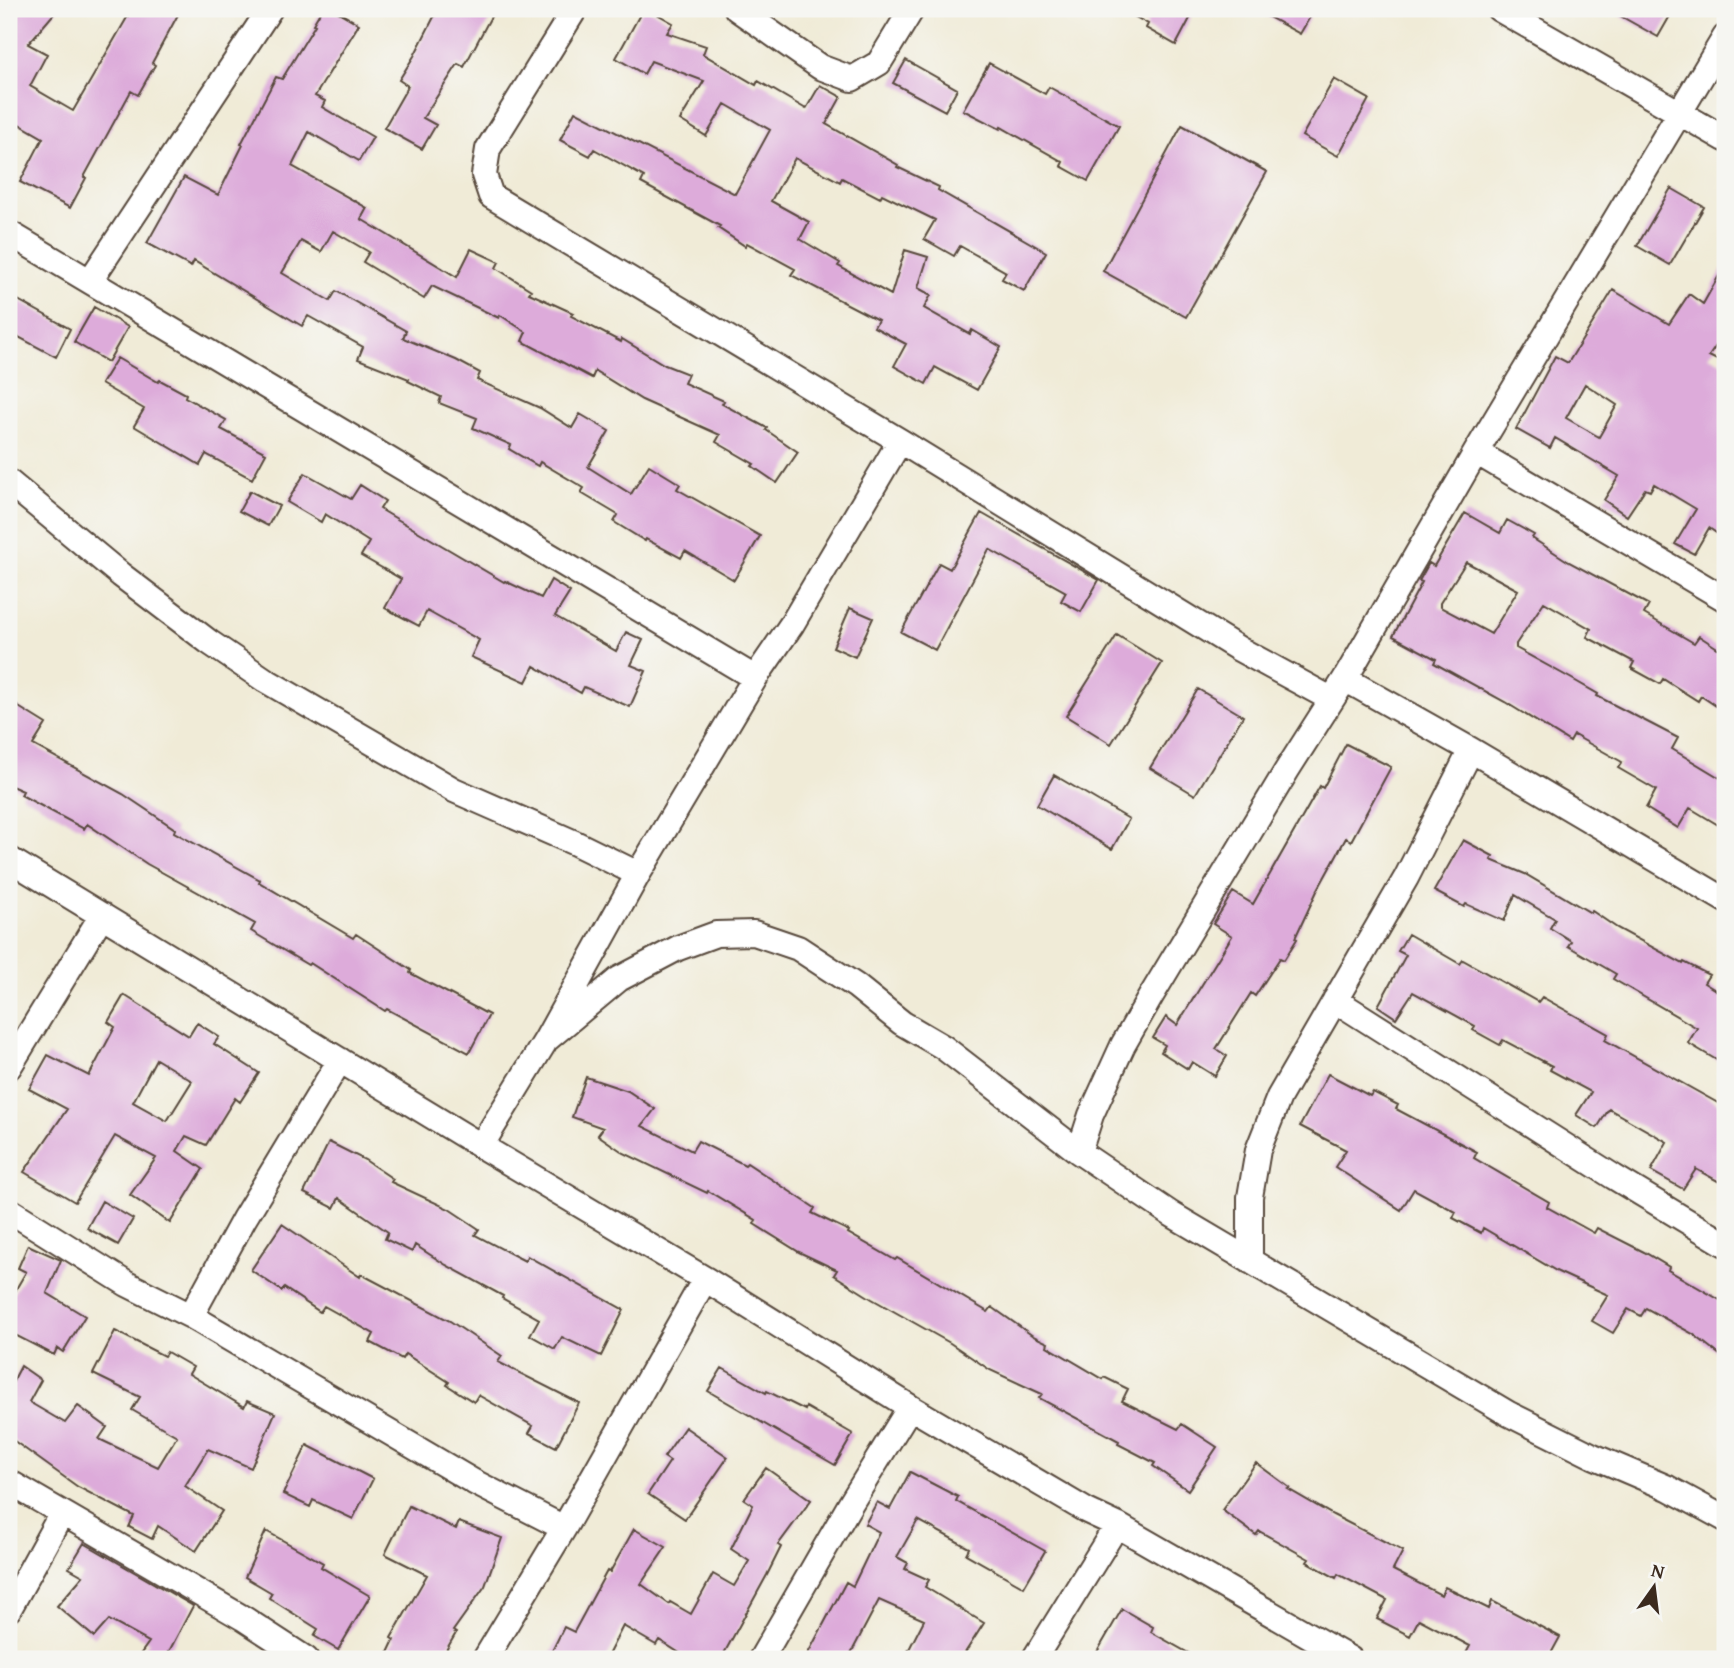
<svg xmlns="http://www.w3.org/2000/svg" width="1734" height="1668" viewBox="0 0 1734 1668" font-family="'Gentium Book Plus',serif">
<rect width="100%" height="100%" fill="#f6f6f2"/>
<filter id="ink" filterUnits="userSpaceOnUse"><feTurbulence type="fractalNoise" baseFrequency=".0143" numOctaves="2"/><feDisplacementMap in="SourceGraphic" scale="14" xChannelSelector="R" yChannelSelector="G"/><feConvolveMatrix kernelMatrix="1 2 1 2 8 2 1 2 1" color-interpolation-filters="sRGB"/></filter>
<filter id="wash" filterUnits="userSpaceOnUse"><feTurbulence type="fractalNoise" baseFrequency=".00686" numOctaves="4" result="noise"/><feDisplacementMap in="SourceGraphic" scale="28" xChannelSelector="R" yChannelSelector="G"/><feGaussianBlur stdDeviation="1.57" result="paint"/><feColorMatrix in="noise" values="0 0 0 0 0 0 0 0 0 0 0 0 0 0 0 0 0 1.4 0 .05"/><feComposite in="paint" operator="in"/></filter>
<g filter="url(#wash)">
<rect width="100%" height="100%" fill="#f0ebd7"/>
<g id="blocks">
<path fill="#ddabda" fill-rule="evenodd" d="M9 9H58L28 44 47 54 30 86 73 111 132 9H181L152 63 155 65 138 95 131 91 84 177 86 178 70 208 20 182 43 138 12 120 9 127Z
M322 9H333L359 24 315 96 325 101 322 107 373 137 359 161 309 132 292 166 367 208 361 219 457 277 471 249 499 262 496 268 531 290 529 293 573 313 571 316 621 342 622 339 665 365 688 374 684 383 724 401 722 404 767 428 766 430 798 452 777 483 752 466 754 464 716 442 720 435 642 400 595 371 592 378 522 341 526 332 500 315 499 318 432 286 424 299 363 262 369 252 333 231 321 252 301 241 282 273 330 301 336 291 406 331 403 338 456 360 480 373 477 380 540 408 572 428 580 414 609 431 588 467 631 494 649 465 680 484 677 489 760 536 734 580 685 551 681 558 646 539 645 541 614 522 618 515 581 493 584 488 540 462 538 466 509 449 511 445 473 428 477 418 439 403 441 397 408 381 409 379 358 359 363 347 308 316 302 326 194 261 191 267 147 243 184 177 218 195 243 145 241 144 276 77 282 79 315 25 313 24Z
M438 9H495L464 67 458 64 423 118 436 125 422 149 384 128 408 86 399 80 414 56Z
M643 9H648L673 23 667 33 706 46 703 54 756 85 758 81 806 109 820 85 841 97 826 124 898 165 897 167 939 187 938 190 1046 252 1024 291 1002 279 1006 272 960 246 954 256 924 239 935 220 882 194 880 198 842 178 840 182 795 158 771 201 809 222 800 239 840 263 838 266 891 295 905 250 928 257 918 288 931 295 924 308 970 334 972 330 1001 347 977 390 935 367 926 384 894 366 906 344 874 327 878 320 791 275 795 269 747 243 745 246 718 228 720 226 641 183 644 177 594 149 590 156 560 140 575 111 735 194 770 130 725 104 706 136 680 120 704 81 651 61 644 74 616 58Z
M1121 9H1195L1176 45 1146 28 1148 24Z
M1254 9H1295L1310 17 1300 34Z
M1608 9H1674L1658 37Z
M906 60 957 89 945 111 893 83Z
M989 63 1045 94 1049 87 1119 126 1088 181 1061 166 1063 162 1001 127 1000 129 963 110Z
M1334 79 1369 99 1338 156 1302 136Z
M1182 125 1267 172 1186 317 1103 271Z
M1671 188 1704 207 1670 265 1637 246Z
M1725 265V333L1709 356 1725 364V539L1709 528 1694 554 1675 544 1696 509 1654 484 1650 491 1645 489 1627 516 1604 500 1619 476 1555 438 1550 448 1516 429 1555 356 1568 363 1613 290 1669 324 1689 294 1703 304ZM1585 384 1617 405 1599 437 1566 418Z
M9 295 70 329 56 357 9 332Z
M94 307 128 327 108 362 74 342Z
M117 358 158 382 160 380 186 394 185 397 226 420 221 429 266 453 252 479 206 454 200 465 134 426 144 409 101 384Z
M305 473 351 499 360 485 385 501 380 509 504 582 505 581 541 598 551 580 570 592 555 616 616 651 626 632 643 640 631 665 646 671 630 707 584 687 581 693 534 666 526 682 471 657 479 640 427 611 419 626 385 608 401 579 361 556 369 542 325 514 321 522 287 502Z
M250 491 279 506 268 526 239 511Z
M981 513 1099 580 1081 612 1061 601 1066 592 989 549 935 650 901 632 939 563 950 569Z
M1465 513 1500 533 1507 520 1534 535 1532 538 1569 562 1649 605 1644 614 1694 643 1699 636 1725 653V712L1701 696 1698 701 1663 679 1660 684 1631 668 1634 662 1587 637 1591 629 1544 602 1516 644V648L1572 679 1598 694 1597 696 1678 738 1672 749 1725 781V829L1690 808 1678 828 1646 808 1656 790 1618 768 1622 762 1574 735 1570 742 1505 702 1434 663 1436 659 1393 636 1422 582 1419 581 1429 563 1434 566ZM1466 562 1518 590 1491 634 1440 607V603Z
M850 608 873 618 855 657 833 647Z
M1117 635 1162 663 1111 744 1066 716Z
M1198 689 1243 716 1195 795 1150 768Z
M9 701 46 724 33 745 123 794 175 829 174 832 260 880 259 882 353 938 356 934 411 970 410 973 489 1015 469 1053 387 1009 385 1011 310 963 308 965 251 931 255 924 147 864 87 824 84 829 21 795 23 791 9 785Z
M1346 744 1391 767 1351 841 1346 838 1317 891 1295 938 1297 939 1284 960 1280 958 1255 996 1251 993 1216 1049 1227 1056 1215 1076 1192 1062 1188 1069 1161 1052 1165 1045 1153 1038 1166 1017 1177 1025 1232 936 1213 924 1233 892 1253 904 1320 786 1323 788Z
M1054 775 1129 819 1112 849 1037 805Z
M1463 840 1493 856 1491 860 1525 874 1591 913 1592 911 1617 928 1683 964 1684 962 1709 975 1704 983 1725 996V1065L1688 1043 1697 1028 1613 979 1616 974 1568 946 1571 941 1550 928 1555 919 1515 895 1504 921 1466 904 1464 907 1434 891Z
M1408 934 1460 964 1463 960 1538 1002 1542 997 1608 1034 1605 1040 1725 1107V1185L1696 1169 1683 1189 1651 1171 1667 1142 1609 1109 1597 1128 1576 1115 1591 1092 1550 1070 1552 1066 1503 1040 1500 1045 1473 1030 1475 1026 1413 992 1396 1018 1378 1006 1406 955 1398 951Z
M124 995 189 1036 197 1023 219 1037 214 1044 259 1073 240 1102 235 1098 206 1145 186 1136 177 1151 203 1169 170 1223 130 1195 156 1158 115 1136 75 1202 24 1172 67 1109 29 1089 48 1055 89 1076 115 1027 108 1022ZM156 1059 192 1081 167 1121 133 1102Z
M1328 1074 1370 1096 1373 1092 1398 1105 1396 1109 1477 1152 1474 1158 1549 1202 1547 1207 1594 1233 1597 1228 1644 1252 1669 1267 1668 1270 1725 1303V1359L1693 1334 1646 1308 1641 1316 1628 1309 1613 1333 1592 1321 1608 1295 1558 1272 1483 1228 1481 1233 1453 1218 1456 1212 1414 1189 1401 1210 1335 1167 1346 1150 1300 1126Z
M586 1077 628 1091 655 1109 642 1126 692 1151 698 1141 745 1165 747 1163 815 1208 812 1213 849 1231 848 1233 895 1260 897 1258 988 1312 992 1307 1033 1336 1048 1343 1047 1346 1103 1379 1104 1377 1128 1389 1122 1401 1178 1429 1182 1424 1217 1447 1188 1490 1153 1466 1155 1463 1118 1444 1119 1441 1039 1398 1042 1394 990 1370 950 1343 872 1299 834 1275 837 1270 799 1252 754 1224 756 1220 708 1191 707 1193 624 1153 598 1135 603 1128 572 1117Z
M329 1142 365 1160 393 1179 391 1182 449 1209 479 1229 475 1235 525 1261 527 1256 624 1310 601 1356 562 1337 555 1349 530 1335 539 1319 502 1298 503 1296 446 1265 415 1245 412 1252 385 1239 388 1232 339 1198 334 1208 304 1193Z
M102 1201 133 1219 118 1245 87 1228Z
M282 1224 360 1277 361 1274 450 1321 502 1356 498 1362 579 1403 556 1447 529 1433 533 1426 478 1395 474 1402 447 1385 449 1382 405 1354 402 1359 370 1342 374 1334 324 1306 320 1312 284 1288 282 1291 251 1270Z
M28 1245 61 1260 47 1293 85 1316 63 1352 57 1348 54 1355 9 1332V1301L26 1272 18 1268Z
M115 1331 164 1356 167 1352 193 1367 189 1374 244 1407 247 1401 275 1413 251 1468 208 1449 185 1486 222 1511 196 1551 158 1526 152 1539 129 1527 134 1516 78 1487 10 1438 9 1441V1389L21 1366 41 1380 29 1402 65 1423 78 1406 107 1427 99 1439 158 1467 177 1436 132 1410 140 1397 93 1374Z
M722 1368 766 1393 767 1391 805 1410 806 1407 853 1434 835 1465 708 1391Z
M685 1427 728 1457 685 1519 648 1494 670 1461 664 1457Z
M307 1445 373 1479 353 1519 313 1500 310 1507 283 1494Z
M1256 1463 1290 1488 1288 1489 1333 1515 1403 1551 1393 1570 1441 1595 1445 1587 1489 1609 1492 1601 1560 1637 1548 1659H1463L1470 1646 1419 1619 1410 1636 1377 1619 1387 1600 1338 1574 1336 1578 1307 1562 1309 1559 1259 1531 1256 1535 1222 1510Z
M766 1468 811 1500 778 1545 781 1547 767 1575 721 1659H689L659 1640 656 1645 623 1626 606 1659H564L551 1653 564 1627 574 1632 607 1571 610 1572 634 1529 666 1547 641 1584 669 1604 670 1602 691 1614 713 1574 734 1586 749 1561 731 1549 753 1505 744 1499Z
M910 1472 958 1497 956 1501 1045 1551 1024 1587 966 1554 969 1548 918 1520 897 1557 908 1563 905 1569 929 1580 925 1587 984 1623 961 1659H904L924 1620 879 1600 848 1659H805L846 1582 853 1586 879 1532 865 1524 877 1502 890 1509Z
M409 1506 456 1529 459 1522 502 1538 485 1586 453 1631 456 1633 441 1659H385L394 1640 391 1638 427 1575 385 1554Z
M266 1531 323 1563 321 1567 370 1596 338 1650 314 1636 318 1629 269 1598 272 1593 245 1577Z
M84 1543 193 1606 165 1659H137L149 1642 109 1620 94 1637 57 1606 83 1576 69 1568Z
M1122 1609 1153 1627 1151 1632 1199 1659H1093Z"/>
</g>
</g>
<g filter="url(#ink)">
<use href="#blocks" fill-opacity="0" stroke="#56473a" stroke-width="2"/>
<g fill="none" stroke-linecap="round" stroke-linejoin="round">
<g stroke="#56473a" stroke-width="28">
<path id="minor" d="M575 9 488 149 484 175 491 196 900 441 1239 649 1331 699
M737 9 820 67 852 79 879 63 912 9
M1499 9 1725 139
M9 233 755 678
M90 281 270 9
M1476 452 1725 599
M9 482 121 575 209 642 265 680 454 790 575 843 638 874
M1345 679 1471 750 1725 900
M9 859 481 1146 705 1279 910 1407 1087 1511 1117 1525 1350 1659
M1335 1000 1614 1177 1725 1244
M546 1040 619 979 678 948 716 934 754 933 798 948 856 986 902 1023 943 1047 1079 1152 1171 1214 1509 1414 1593 1456 1668 1488 1725 1519
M9 1067 102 915
M481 1146 546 1040 638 874 755 678 792 624 900 441
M1079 1152 1091 1115 1123 1045 1151 996 1287 770 1345 679 1476 452 1725 37
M9 1210 127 1284 191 1316 474 1482 564 1528
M1250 1261V1197L1258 1150 1279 1097 1406 878 1471 750
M191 1316 244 1219 340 1060
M9 1482 243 1618 306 1659
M9 1609 62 1513
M485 1659 564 1528 705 1279
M761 1659 851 1503 910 1407
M1034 1659 1117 1525"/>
</g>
<use href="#minor" stroke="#fff" stroke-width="24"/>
</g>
</g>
<rect width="1734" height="1668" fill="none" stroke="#f6f6f2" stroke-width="35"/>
<g transform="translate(1654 1587) rotate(14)" stroke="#f6f6f2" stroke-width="5" paint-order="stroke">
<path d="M0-5L12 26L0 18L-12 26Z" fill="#3b2a1e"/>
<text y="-10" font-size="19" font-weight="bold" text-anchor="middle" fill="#3b2a1e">N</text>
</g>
</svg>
